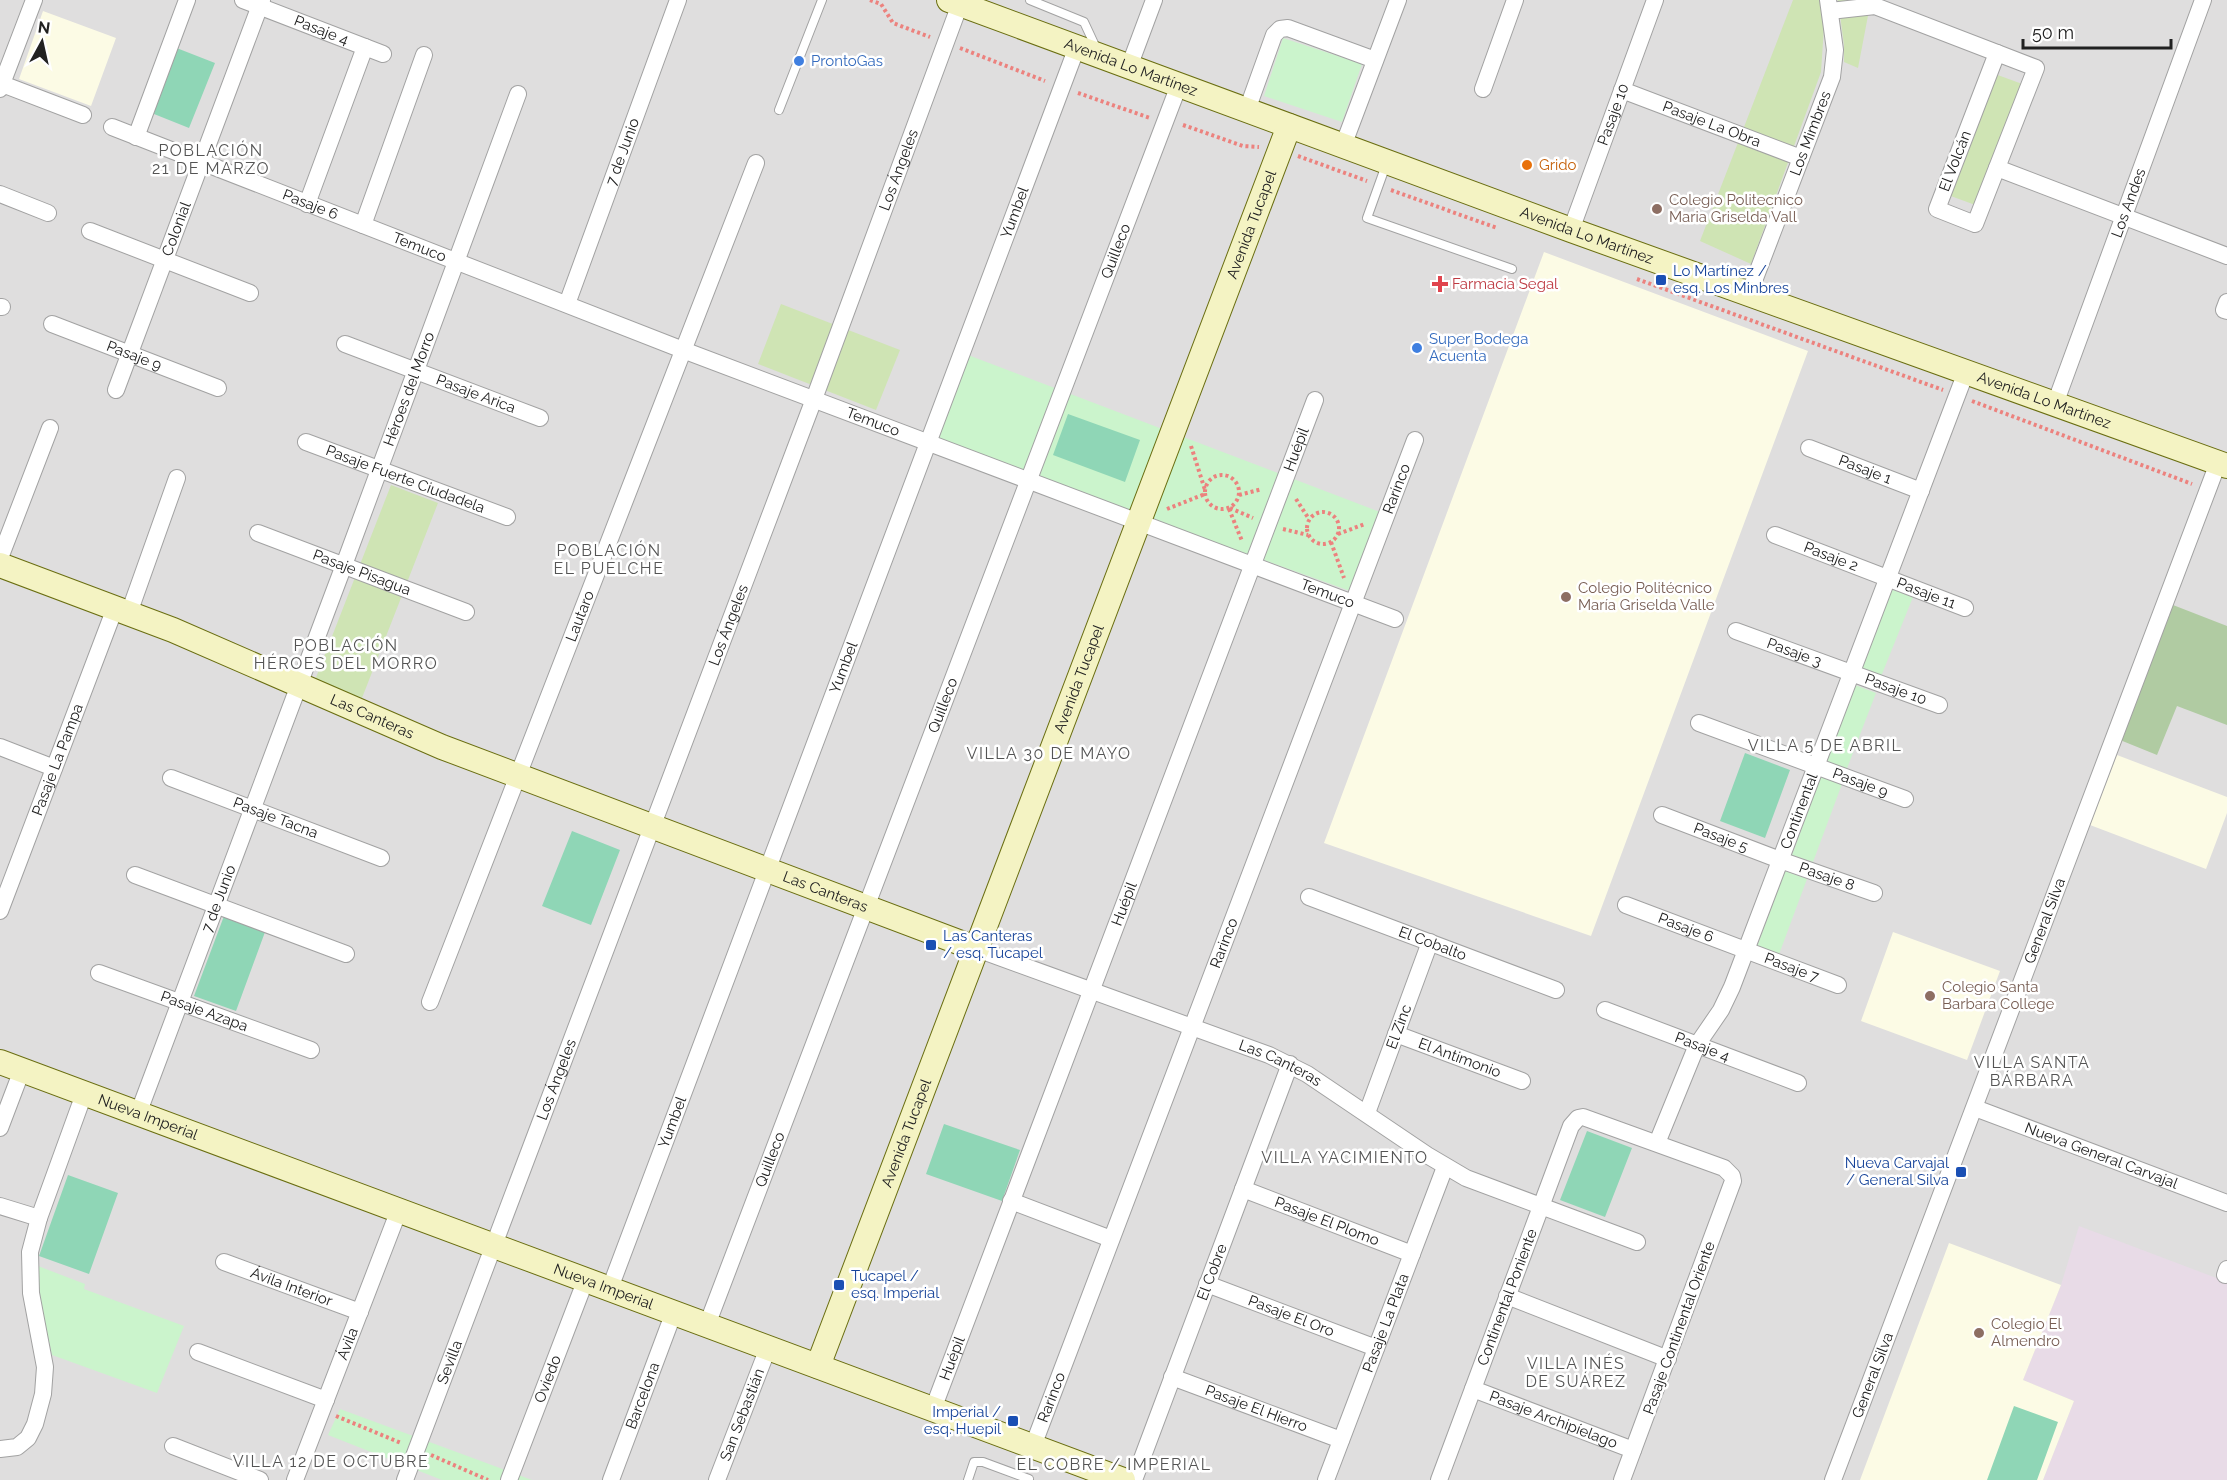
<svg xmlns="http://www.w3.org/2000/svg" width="2227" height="1480" viewBox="0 0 2227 1480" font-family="Raleway,sans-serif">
<rect width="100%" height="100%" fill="#f0ede8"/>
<path fill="#dfdede" d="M0 0H2227V1480H0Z"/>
<path fill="#e8dbe7" d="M2079 1226 2227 1282V1480H2043L2074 1401 2023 1380 2061 1285Z"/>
<path fill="#fcfbe5" d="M43 11 116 38 91 106 19 79Z
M1544 252 1808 351 1591 936 1324 843Z
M2117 755 2227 797V813L2206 869 2090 825Z
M1893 932 2000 971 1967 1060 1861 1021Z
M1949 1243 2061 1285 2023 1380 2074 1401 2043 1480H1860Z"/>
<path fill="#cfe4b4" d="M1793 0H1823L1825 12 1821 72 1751 264 1700 241Z
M1838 0H1871L1858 68 1844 62V45Z
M1995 74 2025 85 1978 206 1948 195Z
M781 304 900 350 876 410 758 364Z
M391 485 438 503 362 698 315 680Z"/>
<path fill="#b0cba2" d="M2173 605 2227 626V725L2177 706 2157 755 2120 740Z"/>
<path fill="#cbf4cc" d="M1283 38 1362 64 1342 122 1264 96Z
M968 355 1380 512 1350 591 935 442Z
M1890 589 1913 597 1880 679 1859 671Z
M1855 685 1876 693 1846 771 1825 764Z
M1821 776 1842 784 1813 862 1792 855Z
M1785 871 1807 879 1778 957 1756 949Z
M38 1266 85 1284 84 1289 184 1326 157 1393 52 1355 38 1292Z
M340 1409 532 1480H442L328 1435Z"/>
<path fill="#8fd6b6" d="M174 47 215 63 189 128 149 112Z
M1068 414 1140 440 1125 482 1053 455Z
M1745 753 1790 770 1765 838 1720 821Z
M572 831 620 850 591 925 542 906Z
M224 916 265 932 236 1011 194 996Z
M944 1124 1020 1150 1002 1201 926 1174Z
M1587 1131 1632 1148 1605 1217 1560 1200Z
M68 1175 118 1193 89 1274 39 1256Z
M2014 1406 2058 1422 2037 1480H1987Z"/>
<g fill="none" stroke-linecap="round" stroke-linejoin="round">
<g stroke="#a2a2a2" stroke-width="10">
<path id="lane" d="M1030 0 1084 22 1097 50
M779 110 822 0
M1386 165 1367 218 1512 269
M968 1480 974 1462H983L1029 1479"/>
</g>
<g stroke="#a2a2a2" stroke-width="18">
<g id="street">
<path id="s1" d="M243 0 383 54"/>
<path d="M1830 11 1875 6 1997 53"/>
<path d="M1997 53 2036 68 1975 224 1937 209Z"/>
<path d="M1129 67 1154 0"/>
<path d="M2 84 83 115"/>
<path d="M0 89 34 0"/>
<path d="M1483 89 1515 0"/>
<path id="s2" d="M1622 90 1801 158"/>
<path d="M1247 110 1274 35 1280 29 1288 28 1375 60"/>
<path id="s3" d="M112 127 683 350 1395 619"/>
<path d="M136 137 187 0"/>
<path d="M1343 146 1398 0"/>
<path d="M1997 168 2227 256"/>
<path d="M0 194 48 213"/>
<path d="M307 204 365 47"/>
<path d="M363 225 424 55"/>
<path id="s4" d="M1571 230 1655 0"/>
<path d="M90 231 250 293"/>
<path id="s5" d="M1749 294 1832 77 1835 50 1828 0"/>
<path d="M2227 302 2224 310 2227 311"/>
<path id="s6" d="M567 304 678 0"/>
<path d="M0 307H2"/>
<path id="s7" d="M52 324 218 388"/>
<path id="s8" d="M345 344 540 418"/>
<path id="s9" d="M116 390 262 0"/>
<path id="s10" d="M2055 404 2203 0"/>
<path id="s11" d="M306 442 507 517"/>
<path id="s12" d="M1809 448 1921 491"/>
<path id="s13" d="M258 533 466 612"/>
<path id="s14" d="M1775 535 1965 608"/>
<path d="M0 558 50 428"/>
<path d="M129 613 177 478"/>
<path id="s15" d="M1736 631 1939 705"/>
<path id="s16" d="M1699 723 1905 799"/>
<path d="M0 747 54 768"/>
<path id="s17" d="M171 778 381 858"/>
<path id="s18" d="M1662 815 1780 860 1874 893"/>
<path d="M135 875 346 954"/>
<path id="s19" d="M1309 897 1556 990"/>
<path id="s20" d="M1626 905 1838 985"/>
<path id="s21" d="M0 911 115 608"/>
<path id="s22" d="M977 949 1269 1055 1307 1074 1427 1155 1466 1178 1637 1242"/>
<path id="s23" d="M99 973 311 1050"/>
<path id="s24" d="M430 1002 756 163"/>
<path id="s25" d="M1605 1010 1798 1083"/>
<path id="s26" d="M1396 1034 1522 1081"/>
<path id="s27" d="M1975 1108 2227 1203"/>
<path id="s28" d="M1367 1113 1430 942"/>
<path id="s29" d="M138 1114 344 565 518 94"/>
<path d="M0 1128 22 1070"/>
<path id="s30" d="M1657 1143 1697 1045 1721 1010 1732 987 1966 372"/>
<path id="s31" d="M1243 1189 1412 1254"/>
<path d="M1011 1201 1111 1239"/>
<path d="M0 1206 39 1218"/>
<path id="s32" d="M224 1262 360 1312"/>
<path d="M2225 1275 2227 1269"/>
<path id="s33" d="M1207 1284 1376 1348"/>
<path id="s34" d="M610 1288 1077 47"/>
<path d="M1507 1296 1668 1359"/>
<path id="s35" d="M707 1325 1179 85"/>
<path d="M198 1352 326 1400"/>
<path id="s36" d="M1172 1377 1341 1440"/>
<path id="s37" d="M1473 1389 1633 1450"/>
<path id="s38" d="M933 1409 1315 400"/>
<path d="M173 1446 260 1480"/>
<path id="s39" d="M1033 1446 1415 440"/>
<path d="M0 1449 17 1447 28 1438 35 1424 43 1394 45 1367 31 1293 30 1252 39 1218 84 1094"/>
<path id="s40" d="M295 1480 399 1210"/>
<path id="s41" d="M405 1480 814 399 960 4"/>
<path id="s42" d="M509 1480 586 1279"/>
<path id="s43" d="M611 1480 674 1312"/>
<path id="s44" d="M717 1480 768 1348"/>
<path id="s45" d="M1134 1480 1290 1064"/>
<path id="s46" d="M1326 1480 1445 1167"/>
<path id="s47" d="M1439 1480 1571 1126 1578 1118 1583 1117 1724 1168 1732 1176 1733 1181 1622 1480"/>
<path id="s48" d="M1833 1480 2218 463"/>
</g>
</g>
<g stroke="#6a6e11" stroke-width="26">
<g id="secondary">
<path id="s49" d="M949 0 1571 230 2227 466"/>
<path id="s50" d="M0 565 173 630 442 747 977 949"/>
<path id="s51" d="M0 1062 1123 1480"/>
<path id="s52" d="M818 1366 1289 126"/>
</g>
</g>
<path stroke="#ec827e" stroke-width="4" stroke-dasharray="3 3" stroke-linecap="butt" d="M870 0 881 4 893 23 930 37
M960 48 1045 81
M1078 93 1150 118
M1183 125 1243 146 1259 147
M1298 156 1367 181
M1391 190 1497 228
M1637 279 1943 390
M1972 401 2192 484
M1191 446 1205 490
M1205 492a17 17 0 1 1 34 0a17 17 0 1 1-34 0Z
M1239 495 1262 489
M1296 499 1309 519
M1230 508 1253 518
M1167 509 1205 494
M1229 509 1242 541
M1307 528a16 16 0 1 1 32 0a16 16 0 1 1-32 0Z
M1283 529 1308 535
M1338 534 1365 524
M1331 542 1344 578
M336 1416 401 1443
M431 1455 488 1480"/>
<use href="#lane" stroke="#fff" stroke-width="8"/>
<use href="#street" stroke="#fff" stroke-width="16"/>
<use href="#secondary" stroke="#f4f3c3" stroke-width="24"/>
</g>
<g fill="#3f7fe0" stroke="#fff" stroke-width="2">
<circle cx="799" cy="61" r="6"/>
<circle cx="1417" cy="348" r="6"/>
</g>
<circle fill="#e8710a" stroke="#fff" stroke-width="2" cx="1527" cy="165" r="6"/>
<g fill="#8d6e63" stroke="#fff" stroke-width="2">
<circle cx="1657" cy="209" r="6"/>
<circle cx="1566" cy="597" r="6"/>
<circle cx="1930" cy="996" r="6"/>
<circle cx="1979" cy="1333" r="6"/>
</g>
<g fill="#1a4fb4" stroke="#fff" stroke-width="2">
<rect x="1655" y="274" width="12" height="12" rx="3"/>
<rect x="925" y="939" width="12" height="12" rx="3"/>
<rect x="1955" y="1166" width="12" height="12" rx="3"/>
<rect x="833" y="1279" width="12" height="12" rx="3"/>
<rect x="1007" y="1415" width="12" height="12" rx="3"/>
</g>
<path fill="#e0444e" stroke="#fff" stroke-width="2" d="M1437 275h6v6h6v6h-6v6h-6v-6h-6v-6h6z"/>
<g text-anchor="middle" stroke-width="5" stroke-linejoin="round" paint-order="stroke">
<g font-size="15" fill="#212121" stroke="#fff">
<text dy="5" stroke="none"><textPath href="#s1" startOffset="84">Pasaje 4</textPath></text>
<text dy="5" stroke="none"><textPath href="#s49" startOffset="194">Avenida Lo Martínez</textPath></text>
<text dy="5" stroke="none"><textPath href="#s4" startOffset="123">Pasaje 10</textPath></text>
<text dy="5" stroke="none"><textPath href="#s2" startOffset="96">Pasaje La Obra</textPath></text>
<text dy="5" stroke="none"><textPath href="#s5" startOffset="172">Los Mimbres</textPath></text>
<text dy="5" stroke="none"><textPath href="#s6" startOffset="162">7 de Junio</textPath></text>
<text transform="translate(1955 161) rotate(-69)" y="5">El Volcán</text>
<text dy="5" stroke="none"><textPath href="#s41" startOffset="1400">Los Ángeles</textPath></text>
<text dy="5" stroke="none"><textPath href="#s10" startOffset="214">Los Andes</textPath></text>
<text dy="5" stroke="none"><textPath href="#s3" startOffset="213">Pasaje 6</textPath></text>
<text dy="5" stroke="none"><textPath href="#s34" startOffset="1149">Yumbel</textPath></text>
<text dy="5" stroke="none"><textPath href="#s52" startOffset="1221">Avenida Tucapel</textPath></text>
<text dy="5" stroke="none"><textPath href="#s9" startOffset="172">Colonial</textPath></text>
<text dy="5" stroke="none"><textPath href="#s49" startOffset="680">Avenida Lo Martínez</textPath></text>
<text dy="5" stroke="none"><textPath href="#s3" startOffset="330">Temuco</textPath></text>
<text dy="5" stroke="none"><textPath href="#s35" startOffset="1149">Quilleco</textPath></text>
<text dy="5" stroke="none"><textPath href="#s7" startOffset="88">Pasaje 9</textPath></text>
<text dy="5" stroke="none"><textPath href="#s29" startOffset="774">Héroes del Morro</textPath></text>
<text dy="5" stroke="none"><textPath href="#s8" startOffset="140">Pasaje Arica</textPath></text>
<text dy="5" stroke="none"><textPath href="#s49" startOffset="1166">Avenida Lo Martínez</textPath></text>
<text dy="5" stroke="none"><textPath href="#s3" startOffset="816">Temuco</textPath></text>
<text dy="5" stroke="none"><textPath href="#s38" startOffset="1026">Huépil</textPath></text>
<text dy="5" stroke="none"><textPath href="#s12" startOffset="60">Pasaje 1</textPath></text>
<text dy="5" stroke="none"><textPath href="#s11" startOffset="106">Pasaje Fuerte Ciudadela</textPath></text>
<text dy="5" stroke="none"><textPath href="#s39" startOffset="1024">Rarinco</textPath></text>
<text dy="5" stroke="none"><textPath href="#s14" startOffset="60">Pasaje 2</textPath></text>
<text dy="5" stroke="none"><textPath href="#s13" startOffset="111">Pasaje Pisagua</textPath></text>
<text dy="5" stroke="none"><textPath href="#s3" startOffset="1302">Temuco</textPath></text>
<text dy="5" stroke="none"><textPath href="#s14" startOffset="162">Pasaje 11</textPath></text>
<text dy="5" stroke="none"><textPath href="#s24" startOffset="414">Lautaro</textPath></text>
<text dy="5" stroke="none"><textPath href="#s41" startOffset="914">Los Ángeles</textPath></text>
<text dy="5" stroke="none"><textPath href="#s15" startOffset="62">Pasaje 3</textPath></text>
<text dy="5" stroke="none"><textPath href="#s34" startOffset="663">Yumbel</textPath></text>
<text dy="5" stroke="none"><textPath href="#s52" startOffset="735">Avenida Tucapel</textPath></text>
<text dy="5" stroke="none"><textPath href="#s15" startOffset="170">Pasaje 10</textPath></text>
<text dy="5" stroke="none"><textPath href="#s35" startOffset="663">Quilleco</textPath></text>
<text dy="5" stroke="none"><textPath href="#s50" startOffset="402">Las Canteras</textPath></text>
<text dy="5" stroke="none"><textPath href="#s21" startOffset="162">Pasaje La Pampa</textPath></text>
<text dy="5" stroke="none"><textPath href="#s16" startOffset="172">Pasaje 9</textPath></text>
<text dy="5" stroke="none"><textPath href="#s30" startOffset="362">Continental</textPath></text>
<text dy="5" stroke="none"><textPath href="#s17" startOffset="112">Pasaje Tacna</textPath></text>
<text dy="5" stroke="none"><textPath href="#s18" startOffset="63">Pasaje 5</textPath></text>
<text dy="5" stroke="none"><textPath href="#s18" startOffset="176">Pasaje 8</textPath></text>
<text dy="5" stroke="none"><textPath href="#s50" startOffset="888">Las Canteras</textPath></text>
<text dy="5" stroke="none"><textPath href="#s29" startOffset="230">7 de Junio</textPath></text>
<text dy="5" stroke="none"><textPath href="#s38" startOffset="540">Huépil</textPath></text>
<text dy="5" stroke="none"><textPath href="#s48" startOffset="598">General Silva</textPath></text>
<text dy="5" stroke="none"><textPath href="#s20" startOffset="64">Pasaje 6</textPath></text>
<text dy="5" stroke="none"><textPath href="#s39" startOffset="538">Rarinco</textPath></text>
<text dy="5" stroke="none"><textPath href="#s19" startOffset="132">El Cobalto</textPath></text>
<text dy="5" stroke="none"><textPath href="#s20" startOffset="177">Pasaje 7</textPath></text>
<text dy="5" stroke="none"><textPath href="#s23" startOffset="112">Pasaje Azapa</textPath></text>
<text dy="5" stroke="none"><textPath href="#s28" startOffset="92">El Zinc</textPath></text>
<text dy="5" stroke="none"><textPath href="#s25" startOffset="104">Pasaje 4</textPath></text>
<text dy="5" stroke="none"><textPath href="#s26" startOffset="68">El Antimonio</textPath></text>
<text dy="5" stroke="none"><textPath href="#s22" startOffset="324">Las Canteras</textPath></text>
<text dy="5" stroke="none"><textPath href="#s41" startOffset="428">Los Ángeles</textPath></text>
<text dy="5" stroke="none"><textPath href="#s51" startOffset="158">Nueva Imperial</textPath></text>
<text dy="5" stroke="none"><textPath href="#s34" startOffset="177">Yumbel</textPath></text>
<text dy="5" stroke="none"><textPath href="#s52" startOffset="249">Avenida Tucapel</textPath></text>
<text dy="5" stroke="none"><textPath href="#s27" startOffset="135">Nueva General Carvajal</textPath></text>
<text dy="5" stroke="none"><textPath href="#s35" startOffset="177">Quilleco</textPath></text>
<text dy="5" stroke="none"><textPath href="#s31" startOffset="90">Pasaje El Plomo</textPath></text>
<text dy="5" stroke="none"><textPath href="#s45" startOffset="222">El Cobre</textPath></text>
<text dy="5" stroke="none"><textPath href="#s51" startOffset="644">Nueva Imperial</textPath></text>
<text dy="5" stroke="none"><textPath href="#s32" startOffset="72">Ávila Interior</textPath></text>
<text dy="5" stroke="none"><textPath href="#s47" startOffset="195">Continental Poniente</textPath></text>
<text dy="5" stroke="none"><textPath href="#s33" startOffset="90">Pasaje El Oro</textPath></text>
<text dy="5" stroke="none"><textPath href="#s46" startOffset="168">Pasaje La Plata</textPath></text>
<text transform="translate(1679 1328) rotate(-70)" y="5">Pasaje Continental Oriente</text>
<text dy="5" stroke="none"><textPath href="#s40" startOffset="146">Ávila</textPath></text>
<text dy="5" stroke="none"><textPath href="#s38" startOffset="54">Huépil</textPath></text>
<text dy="5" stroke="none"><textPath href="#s41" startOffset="126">Sevilla</textPath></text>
<text dy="5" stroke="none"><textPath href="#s48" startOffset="112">General Silva</textPath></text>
<text dy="5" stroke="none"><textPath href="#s42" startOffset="108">Oviedo</textPath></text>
<text dy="5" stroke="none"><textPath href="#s43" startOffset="90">Barcelona</textPath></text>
<text dy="5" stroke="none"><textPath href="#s39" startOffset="52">Rarinco</textPath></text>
<text dy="5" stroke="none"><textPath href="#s36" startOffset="90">Pasaje El Hierro</textPath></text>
<text dy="5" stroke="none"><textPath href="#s44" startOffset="70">San Sebastián</textPath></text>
<text dy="5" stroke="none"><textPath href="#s37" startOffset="86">Pasaje Archipíelago</textPath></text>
</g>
<g font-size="15" fill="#366cbe" stroke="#fff" text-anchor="start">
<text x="811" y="66">ProntoGas</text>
<text x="1429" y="344">Super Bodega<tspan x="1429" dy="17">Acuenta</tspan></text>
</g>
<g font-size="15" fill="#c56008" stroke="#fff" text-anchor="start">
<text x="1539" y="170">Grido</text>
</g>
<g font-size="15" fill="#785e54" stroke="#fff" text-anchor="start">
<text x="1669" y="205">Colegio Politecnico<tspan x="1669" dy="17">Maria Griselda Vall</tspan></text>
<text x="1578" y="593">Colegio Politécnico<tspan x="1578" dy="17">María Griselda Valle</tspan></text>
<text x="1942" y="992">Colegio Santa<tspan x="1942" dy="17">Barbara College</tspan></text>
<text x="1991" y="1329">Colegio El<tspan x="1991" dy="17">Almendro</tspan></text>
</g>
<g font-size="15" fill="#164399" stroke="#fff" text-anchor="start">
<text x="1673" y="276">Lo Martínez /<tspan x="1673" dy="17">esq. Los Minbres</tspan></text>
<text x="943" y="941">Las Canteras<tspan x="943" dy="17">/ esq. Tucapel</tspan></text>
<text x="1949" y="1168" text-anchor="end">Nueva Carvajal<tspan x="1949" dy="17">/ General Silva</tspan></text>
<text x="851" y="1281">Tucapel /<tspan x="851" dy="17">esq. Imperial</tspan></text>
<text x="1001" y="1417" text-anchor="end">Imperial /<tspan x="1001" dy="17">esq. Huepil</tspan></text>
</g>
<g font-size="15" fill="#be3a42" stroke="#fff" text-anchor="start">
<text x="1452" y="289">Farmacia Segal</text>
</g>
<g font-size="16" letter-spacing="1.5" fill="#545454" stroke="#fff">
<text x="211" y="156">POBLACIÓN<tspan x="211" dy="18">21 DE MARZO</tspan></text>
<text x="609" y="556">POBLACIÓN<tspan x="609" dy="18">EL PUELCHE</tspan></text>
<text x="346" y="651">POBLACIÓN<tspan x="346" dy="18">HÉROES DEL MORRO</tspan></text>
<text x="1825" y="751">VILLA 5 DE ABRIL</text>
<text x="1049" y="759">VILLA 30 DE MAYO</text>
<text x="2032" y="1068">VILLA SANTA<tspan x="2032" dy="18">BÁRBARA</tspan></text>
<text x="1345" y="1163">VILLA YACIMIENTO</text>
<text x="1576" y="1369">VILLA INÉS<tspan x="1576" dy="18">DE SUÁREZ</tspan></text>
<text x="331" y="1467">VILLA 12 DE OCTUBRE</text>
<text x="1114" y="1470">EL COBRE / IMPERIAL</text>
</g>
</g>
<g transform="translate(42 42) rotate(8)" stroke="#ffffff" stroke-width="4.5" paint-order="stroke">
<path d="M0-4.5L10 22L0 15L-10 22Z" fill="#212121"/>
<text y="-9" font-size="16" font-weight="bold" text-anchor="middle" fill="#212121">N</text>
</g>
<path d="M2023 39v9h148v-9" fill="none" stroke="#212121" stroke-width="3"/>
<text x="2032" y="39" font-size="18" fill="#212121" stroke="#ffffff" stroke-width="4.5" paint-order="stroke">50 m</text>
</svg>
